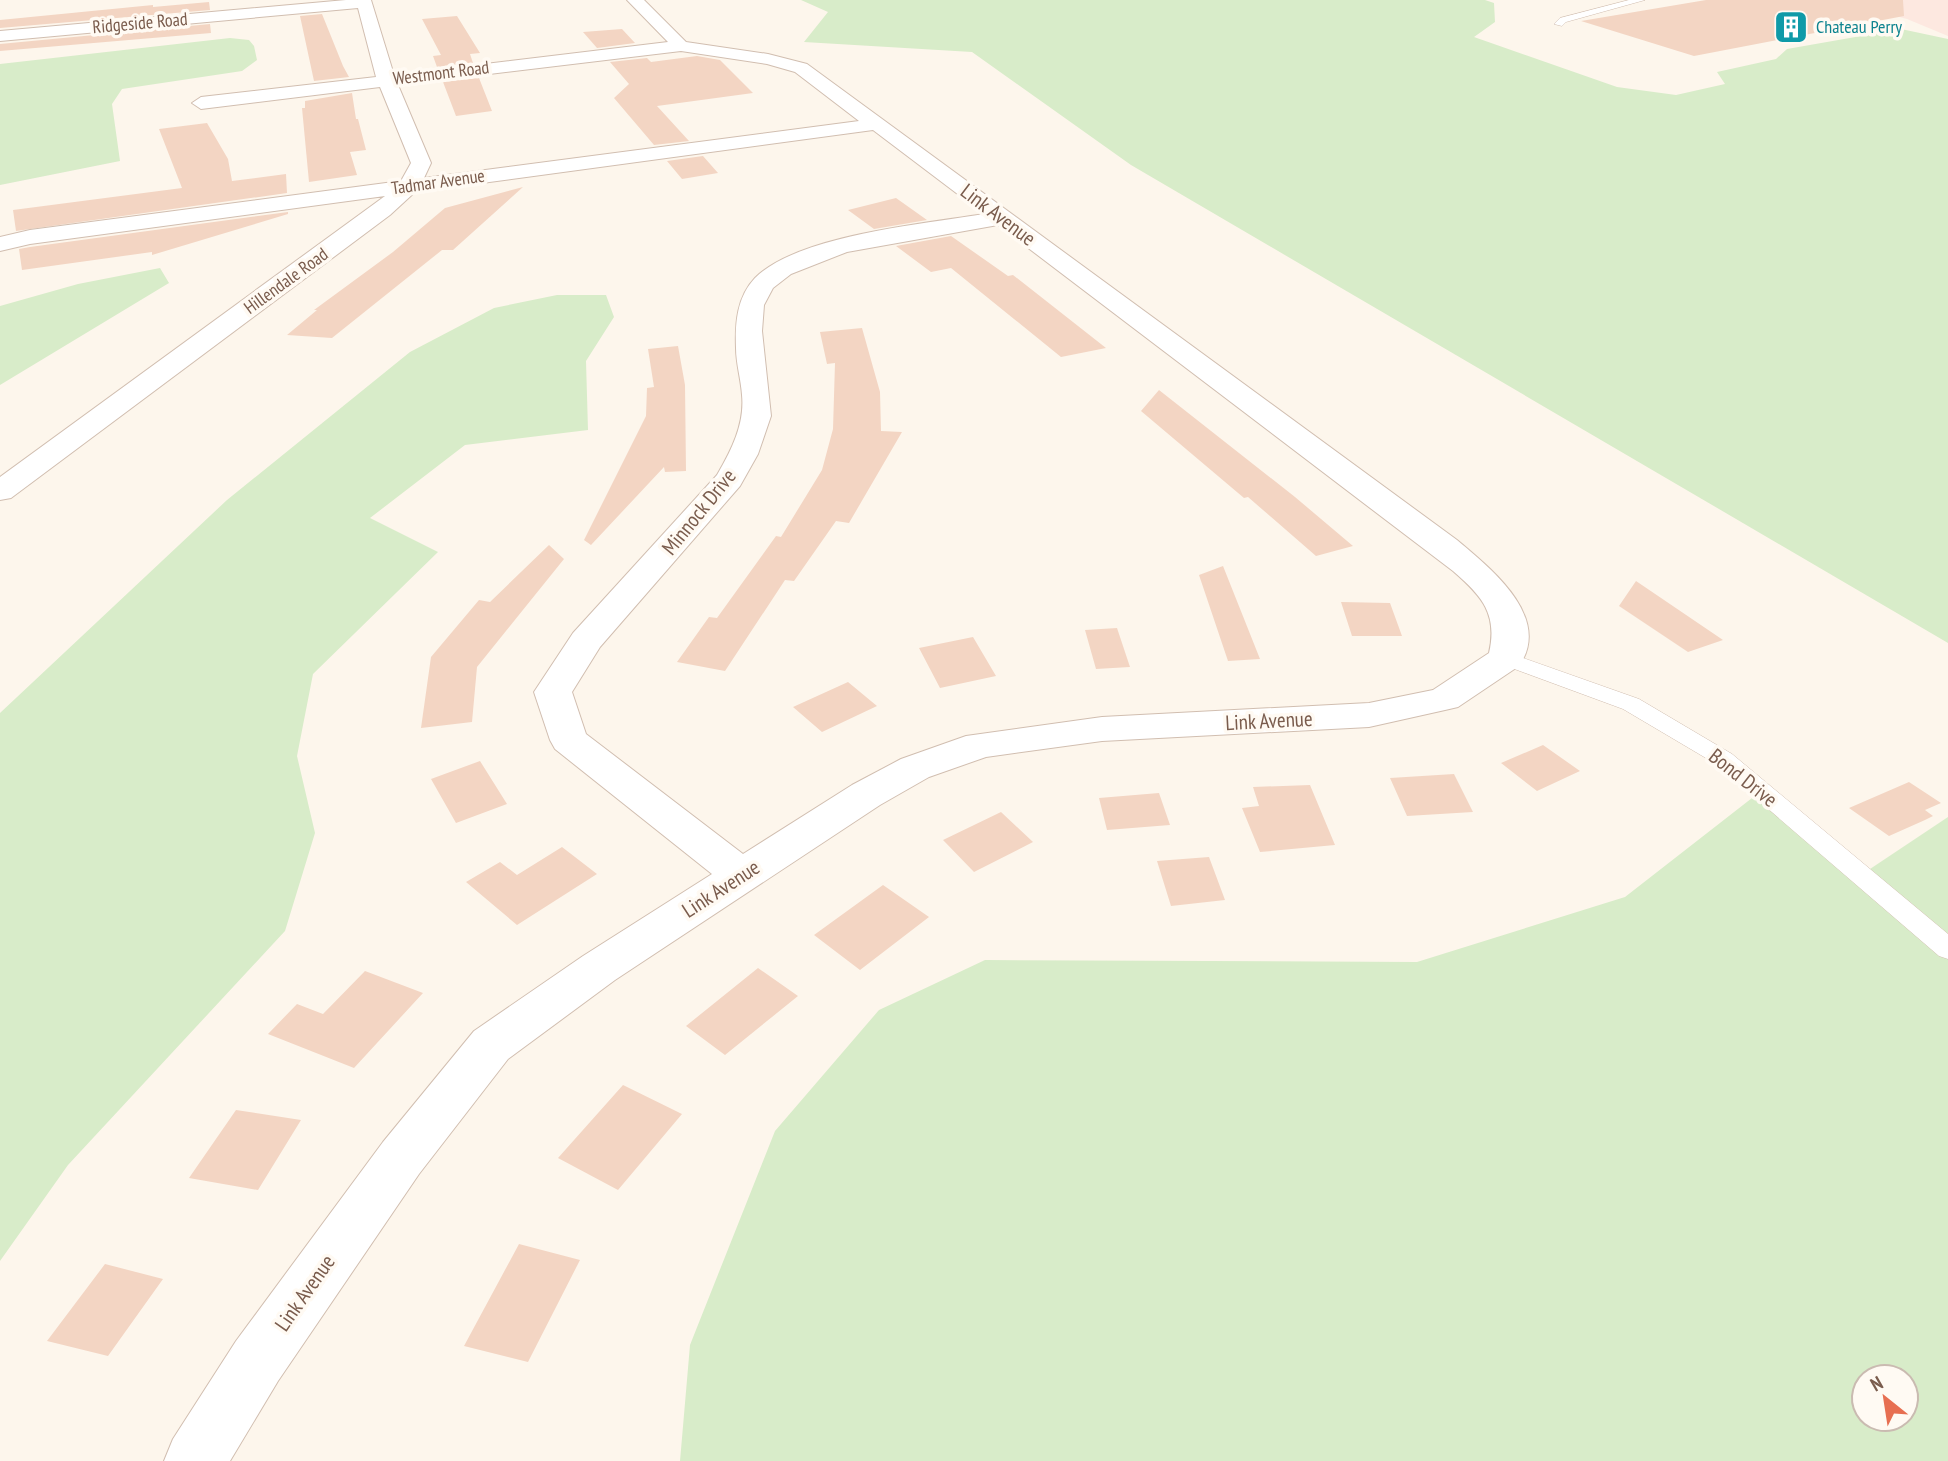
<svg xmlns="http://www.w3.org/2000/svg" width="1948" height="1461" viewBox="0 0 1948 1461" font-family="'PT Sans Narrow',sans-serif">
<rect width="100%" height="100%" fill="#fdf6ec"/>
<path fill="#fde8e0" d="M1834 0H1948V36L1907 19Z"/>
<path fill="#d8ecc9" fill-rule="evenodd" d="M801 0H1485L1494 3 1495 22 1474 37 1617 87 1676 95 1725 84 1717 72 1776 59 1787 49 1901 29 1948 39V643L1131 165 972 52 804 42 828 12Z
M230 38 249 40 254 46 257 60 242 71 122 89 112 104 120 161 0 185V64Z
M160 268 169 283 0 385V306L78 284Z
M557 295H606L614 317 586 361 588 430 465 445 370 518 438 552 313 674 297 756 315 833 285 931 68 1165 0 1261V713L227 500 410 352 494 308Z
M1761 791 1861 875 1948 817V1461H680L690 1345 775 1131 879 1010 985 960 1417 962 1625 897ZM1864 1377H1906V1419H1864Z"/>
<path fill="#f3d5c3" d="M1706 0H1903L1904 16 1694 56 1581 21Z
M209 2 210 10 0 28V20L153 5V7Z
M322 14 343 66 349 77 314 81 300 16Z
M457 16 480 53 470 54 473 63 437 67 433 56 441 55 422 19Z
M210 24 211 33 0 51V44Z
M622 29 635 43 597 48 583 32Z
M697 56 720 60 753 93 657 106 689 141 654 145 614 98 629 84 610 62 647 58 651 62Z
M479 78 492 111 456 116 443 82Z
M352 93 356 119H358L366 150 350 152 357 175 309 182 302 108H305V101Z
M207 123 228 159 232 181 286 174 287 193 16 231 13 210 182 188 159 129Z
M703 156 718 173 682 179 667 161Z
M523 187 453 250H442L332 338 287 335 317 310H314L393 252 445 208Z
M896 198 927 220 874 229 848 210Z
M288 212V214L152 255V252L22 270 19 249 30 247Z
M951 236 1008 276 1013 275 1106 348 1061 357 951 268 931 272 896 246Z
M862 328 880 392 881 431 902 432 849 523 836 521 794 581 785 580 725 671 677 662 709 617 717 618 776 536 781 537 822 470 833 429 835 363 827 364 820 332Z
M678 346 685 385 686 471 665 472 664 467 591 545 584 540 646 416 647 388 654 387 648 349Z
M1159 390 1295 497 1353 546 1316 556 1248 497 1244 498 1141 411Z
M549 545 564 559 477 667 472 722 421 728 431 657 479 600 490 602Z
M1223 566 1260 659 1228 661 1199 575Z
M1636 581 1723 640 1688 652 1619 606Z
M1341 602 1390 603 1402 636H1352Z
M1117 628 1130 667 1096 669 1085 630Z
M973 637 996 676 940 688 919 648Z
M848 682 877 706 822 732 793 707Z
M1543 745 1580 771 1537 791 1501 763Z
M480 761 507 804 456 823 431 779Z
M1454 774 1473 812 1407 816 1390 778Z
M1909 782 1941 803 1925 810 1933 816 1925 820 1889 836 1849 808Z
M1310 785 1335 845 1260 852 1242 808 1259 806 1253 787Z
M1159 793 1170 825 1107 830 1099 798Z
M1001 812 1033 842 974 872 943 840Z
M562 847 597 874 517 925 466 882 500 862 517 875Z
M1209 857 1225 900 1171 906 1157 861Z
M883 885 929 917 860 970 814 935Z
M758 968 798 996 725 1055 686 1026Z
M365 971 423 993 354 1068 268 1034 297 1004 323 1014Z
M623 1085 682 1114 618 1190 558 1158Z
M236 1110 301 1120 258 1190 189 1178Z
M519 1244 580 1260 528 1362 464 1346Z
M105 1264 163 1279 108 1356 47 1341Z"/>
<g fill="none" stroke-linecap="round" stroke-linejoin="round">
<g stroke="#d1beb0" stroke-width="1">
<path id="lane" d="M1629 0H1645L1566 22 1562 26 1554 24 1560 18Z
M1506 652 1639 699 1732 754 1948 934V959L1939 956 1716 764 1623 709 1498 663 1495 658 1498 653Z"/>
</g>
<g stroke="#d1beb0" stroke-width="2">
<path id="street" d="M346 0H371L394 75 668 42 627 0H644L686 42 768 54 807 64 1457 540C1490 568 1553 617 1519 666L1458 707 1445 710 1369 727 1102 741 986 757 929 777 880 805 615 980 508 1059 419 1174 278 1381 230 1461H164L173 1439 236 1341 383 1142 474 1031 583 956 712 874 555 749 550 740 534 692 573 633 717 475C731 451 745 424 742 395 741 379 736 364 736 348 735 323 737 297 755 278 798 235 924 224 984 214L873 130 415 192 390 215 11 498 0 500V477L385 196 30 244 0 251V237L30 230 401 181 411 163 380 87 201 109 192 103 201 97 376 77 358 8 0 41V31ZM681 51 767 64 795 72 859 121 424 178 431 163 398 85ZM998 225 1453 571C1482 596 1498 614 1489 653L1433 690 1369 703 1102 717 966 736 901 759 852 785 743 854 586 734 572 692 600 647 740 486 758 454 771 416 762 331 764 305 773 288 791 274 847 252Z"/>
</g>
<use href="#lane" fill="#fff" fill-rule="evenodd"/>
<use href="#street" fill="#fff" fill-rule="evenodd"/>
</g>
<defs>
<g id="building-square" transform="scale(1.75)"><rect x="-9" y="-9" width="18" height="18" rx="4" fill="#0f9aa8" stroke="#fffaf3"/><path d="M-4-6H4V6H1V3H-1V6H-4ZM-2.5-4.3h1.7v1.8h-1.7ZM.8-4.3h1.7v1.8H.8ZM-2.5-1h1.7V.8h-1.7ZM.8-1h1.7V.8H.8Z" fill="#fff"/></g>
</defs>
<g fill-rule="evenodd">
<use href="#building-square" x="1791" y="27"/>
</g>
<g text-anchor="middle" stroke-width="7" stroke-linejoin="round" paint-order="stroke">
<g font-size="18" fill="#7a5c4d" stroke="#fffaf3">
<text transform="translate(140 23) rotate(-5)" y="6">Ridgeside Road</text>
<text transform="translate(441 73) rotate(-7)" y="6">Westmont Road</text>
<text transform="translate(438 182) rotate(-8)" y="6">Tadmar Avenue</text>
<text transform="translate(286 281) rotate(-36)" y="6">Hillendale Road</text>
</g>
<g font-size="18" fill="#0d838f" stroke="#fffaf3" text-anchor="start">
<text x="1816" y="33">Chateau Perry</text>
</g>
<g font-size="21" fill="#7a5c4d" stroke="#fffaf3">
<text transform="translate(998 215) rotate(37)" y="7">Link Avenue</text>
<text transform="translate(699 512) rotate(-51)" y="7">Minnock Drive</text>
<text transform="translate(1269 721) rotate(-3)" y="7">Link Avenue</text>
<text transform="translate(1743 778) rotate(38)" y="7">Bond Drive</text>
<text transform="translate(721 889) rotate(-33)" y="7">Link Avenue</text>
<text transform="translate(305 1293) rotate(-55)" y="7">Link Avenue</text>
</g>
</g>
<g transform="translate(1885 1398) rotate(330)"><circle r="33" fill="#fffaf3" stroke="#cabbb1" stroke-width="2"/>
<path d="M0-5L12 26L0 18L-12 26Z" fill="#e76f51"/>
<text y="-10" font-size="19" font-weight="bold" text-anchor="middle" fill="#7a5c4d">N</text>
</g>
</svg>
